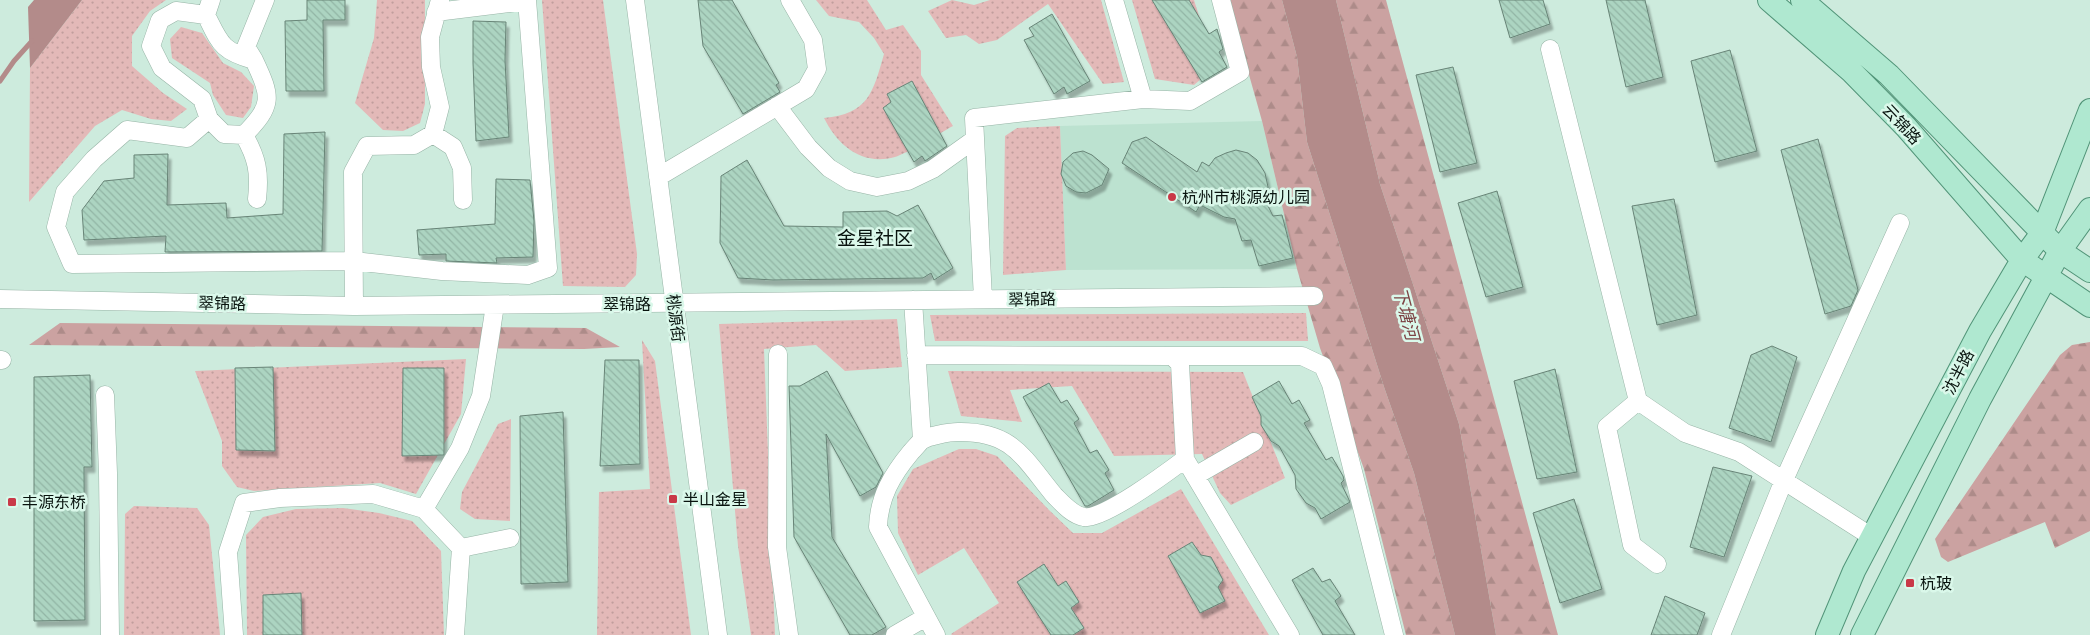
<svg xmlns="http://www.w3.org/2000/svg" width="2090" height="635" viewBox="0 0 2090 635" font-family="'Exo 2','Noto Sans SC',sans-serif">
<defs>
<pattern id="grass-dots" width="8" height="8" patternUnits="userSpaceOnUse" patternTransform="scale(1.25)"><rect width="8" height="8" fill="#e3b9b8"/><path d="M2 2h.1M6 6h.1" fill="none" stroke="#c19e9d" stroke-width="1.8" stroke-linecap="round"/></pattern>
<pattern id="forest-firs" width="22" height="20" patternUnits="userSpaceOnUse" patternTransform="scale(1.25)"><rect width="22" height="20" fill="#cba2a1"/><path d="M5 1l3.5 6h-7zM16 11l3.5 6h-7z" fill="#ad8b89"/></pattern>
<pattern id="building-back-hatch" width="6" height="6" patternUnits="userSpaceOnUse" patternTransform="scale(1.25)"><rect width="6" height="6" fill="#acd4c1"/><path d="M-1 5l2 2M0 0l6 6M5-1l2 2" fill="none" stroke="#92b5a5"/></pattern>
<filter id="shadow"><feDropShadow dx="3" dy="5.5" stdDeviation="1" flood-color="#0004"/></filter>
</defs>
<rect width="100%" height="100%" fill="#cdebdd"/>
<path fill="#bce2d0" d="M1262 121 1297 269 1066 270 1060 126Z"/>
<path fill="url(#grass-dots)" d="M82 0H166L150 11 132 36V66L163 93 187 109 171 121 151 119 122 110 95 126 29 202 30 68Z
M377 0H425V104L420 123 403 131 383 130 355 103 374 38Z
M542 0H603L637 254 636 275 625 287 563 286Z
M816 0H867L886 30 903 25 921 51V75L953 126C938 134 910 152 895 157 862 166 838 146 824 118 868 114 873 93 884 54L874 38 859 22 829 16Z
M952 0 974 5 990 0H1101L1124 82 1103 84 1048 4 997 40 979 44 966 35 946 38 928 11Z
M1132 0H1194L1215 67 1194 85 1155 79Z
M181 27 202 33 223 63 241 72 254 86 251 107 243 118 226 115 213 95 210 83 172 58 170 39Z
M1060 126 1066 270 1003 275 1005 136 1017 128Z
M1306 313 1308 341H935L930 315Z
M897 319 902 367 845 371 816 345 764 349 775 635H751L738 546 719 324Z
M642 340 655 361 691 635H597L599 492 650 489Z
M466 359 461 414 416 494 380 483 254 491 237 487 222 466V441L195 371Z
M948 371 1243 372 1285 478 1231 505 1220 493 1202 454 1114 456 1072 386 1010 390 1022 422 961 416Z
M511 419 510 521 475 519 460 509 462 492 498 424Z
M959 449H976L997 456 1049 510 1073 533H1102L1181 489 1269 635H952L951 634 999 603 964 548 918 575 898 533 897 496 913 469Z
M134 506 197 508 209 525 220 635H124L125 514Z
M343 508 379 513 412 521 441 551 444 635H247L246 535 263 517 296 509Z"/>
<path fill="url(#forest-firs)" d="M1228 0H1282L1297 57 1307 142 1384 387 1414 473 1455 635H1406L1364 469 1320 348 1297 269 1262 121Z
M1336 0H1386L1558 635H1496L1459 424 1380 184Z
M60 323 586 328 620 347 584 349 29 345Z
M2090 342V531L2055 548 2045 522 1948 562 1941 557 1935 539 2060 355 2072 345Z"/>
<path fill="#b38b8a" d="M34 0H82L30 68 28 7Z
M1282 0H1336L1380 184 1459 424 1496 635H1455L1414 473 1384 387 1307 142 1297 57Z"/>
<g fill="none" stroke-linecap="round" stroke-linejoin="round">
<path stroke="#b38b8a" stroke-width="5" d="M0 81 14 61 32 41"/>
</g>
<path fill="url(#building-back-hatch)" stroke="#688477" filter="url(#shadow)" d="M307 0H345V20H323L324 91H286L285 21 307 20Z
M698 0H732L779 83 776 85 780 92 743 114 703 46Z
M1152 0H1189L1209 34 1217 29 1223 49 1219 52 1227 67 1202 82Z
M1499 0H1543L1550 24 1510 38Z
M1606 0H1645L1663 77 1626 87Z
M1052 14 1090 81 1067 94 1064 87 1054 94 1024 40 1034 36 1029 28Z
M473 21 506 22 505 60 509 137 476 141 473 63Z
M1730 50 1757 151 1715 162 1691 61Z
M1453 67 1477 163 1440 172 1416 75Z
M912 81 947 146 925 161 922 156 914 162 883 108 891 102 887 94Z
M325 132 322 251 165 252 166 236 84 240 82 210 104 181 134 178V155L168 154 167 205 226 203 227 218 283 214 284 134Z
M1146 137 1197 172 1202 162 1209 166 1215 158 1226 153 1236 150 1248 153 1257 160 1265 173 1268 187 1265 200 1273 216 1282 215 1293 258 1259 266 1251 240 1242 241 1235 219 1224 217 1200 205 1196 212 1122 163 1132 142Z
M1818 139 1858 290 1851 306 1825 314 1781 150Z
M1083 151 1092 155 1109 169 1102 185 1086 193 1076 192 1066 186 1061 174 1063 162 1073 153Z
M747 160 784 226 843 227V212L887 211 897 216 918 205 953 268 934 280 931 273 923 278 773 280 738 278 720 243 721 176Z
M496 179 530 180 534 221 533 257 496 258 497 263 446 261V254L419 255 417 230 495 224Z
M1497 191 1523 287 1486 297 1458 203Z
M1674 199 1697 315 1657 325 1632 206Z
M1772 346 1797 357 1771 442 1729 428 1751 355Z
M605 360H639L640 464 600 466Z
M273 367 275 451 236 450 235 368Z
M403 368H444V455L402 456Z
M1555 369 1577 472 1537 479 1514 381Z
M827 371 883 473 876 487 860 496 826 434 832 537 886 627 872 635H850L794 537 789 386H800Z
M90 375 92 467H84L85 620 34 621V377Z
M1279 381 1292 404 1299 400 1310 420 1304 423 1326 460 1332 457 1343 476 1344 480 1341 483 1350 502 1321 519 1315 508 1306 503 1296 489 1295 475 1279 446 1271 441 1261 425V416L1252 397Z
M1049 383 1061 403 1067 400 1079 419 1074 423 1090 453 1097 450 1109 470 1105 473 1114 490 1088 506H1085L1023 397Z
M563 412 568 582 521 584 520 416Z
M1713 467 1752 476 1724 557 1690 547Z
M1574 499 1602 589 1560 603 1533 513Z
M1192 542 1201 555 1211 557 1223 580 1218 587 1225 601 1200 613 1168 556Z
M1044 564 1058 586 1066 581 1079 602 1071 608 1084 628 1073 635H1051L1017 582Z
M1313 568 1322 582 1330 579 1341 596 1335 601 1355 635H1323L1292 580Z
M301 593 302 635H263V595Z
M1665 596 1705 613 1697 635H1651Z"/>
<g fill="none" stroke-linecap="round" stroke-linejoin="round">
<g stroke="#97b4a6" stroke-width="19">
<path id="minor" d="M211 0 206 15 176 11 160 20 151 46 162 68 202 99 209 119 224 134 244 135C257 158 260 172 257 199
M635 0 718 635
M436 12 527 1
M206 15C220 43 221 51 254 60 272 98 273 105 244 135
M1550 49 1638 401 1607 427 1632 545 1657 564
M254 60 246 47 265 0
M1143 99 1190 101 1240 72 1221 0
M777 106 808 147 829 168 850 181 877 187 908 181 933 169 975 139
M209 119 187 138 127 130 94 159 65 192 56 227 72 264 354 261 442 271 528 275 548 268 527 0
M433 134 453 147 462 168 463 200
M658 177 806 89 817 69 813 40 790 0
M0 299 354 306 1314 296
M983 299 974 118 1143 99 1114 0
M913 300 922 440
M354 306 353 172 367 146 414 145 433 134 440 107 431 67 430 37 440 0
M778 354 777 547 789 635
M916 355 1172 356 1180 364 1185 459 1290 635
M1172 356H1302L1323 366 1331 384 1394 635
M0 360H2
M105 395 108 473 110 635
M1638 401 1685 433 1739 452 1872 537
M1195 476 1254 442
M424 509 460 448 481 396 495 305
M461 548 510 538
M234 635 228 552 244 503 280 498 373 494 424 509 461 548 455 635
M895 635 926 617
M936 635 878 527C879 497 892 475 911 452 914 449 918 444 921 441 927 436 950 432 958 432 1012 431 1023 457 1054 495 1062 503 1072 515 1084 517 1102 521 1169 471 1185 459
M1721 635 1784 480 1900 223"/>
</g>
<g stroke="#519478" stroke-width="24">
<path id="major" d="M1769 0 1852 72 1906 127 2022 260 2090 306
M1802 0 1889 75 2060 251 2090 271
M1827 635 1854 571 1980 331 2022 260 2042 233 2090 110
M1862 635 1980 399 2060 251 2090 209"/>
</g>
<use href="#minor" stroke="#fff" stroke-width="18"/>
<use href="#major" stroke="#afe8d0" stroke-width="22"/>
</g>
<g fill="#c93948" stroke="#daf8ea" stroke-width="2">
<circle cx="1172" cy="197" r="5"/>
<rect x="668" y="494" width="10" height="10" rx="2.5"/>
<rect x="7" y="497" width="10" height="10" rx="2.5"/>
<rect x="1905" y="578" width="10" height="10" rx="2.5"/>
</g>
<g text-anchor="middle" stroke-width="5" stroke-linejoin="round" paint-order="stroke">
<g font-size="16" fill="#08130e" stroke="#daf8ea">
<text transform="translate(1902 124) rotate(47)" y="6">云锦路</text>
<text transform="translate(1032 299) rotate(-1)" y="6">翠锦路</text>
<text transform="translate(222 303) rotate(1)" y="6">翠锦路</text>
<text x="627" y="310">翠锦路</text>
<text transform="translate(676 318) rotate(83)" y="6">桃源街</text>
<text transform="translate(1958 372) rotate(-63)" y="6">沈半路</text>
</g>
<g font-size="16" fill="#08130e" stroke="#daf8ea" text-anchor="start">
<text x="1182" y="203">杭州市桃源幼儿园</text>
<text x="683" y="505">半山金星</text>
<text x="22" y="508">丰源东桥</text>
<text x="1920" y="589">杭玻</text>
</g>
<g font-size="18" font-style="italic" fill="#7d4445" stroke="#daf8ea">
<text transform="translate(1406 314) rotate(75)" y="6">下塘河</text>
</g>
<g font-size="19" fill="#08130e" stroke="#daf8ea">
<text x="875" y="245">金星社区</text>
</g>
</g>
</svg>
